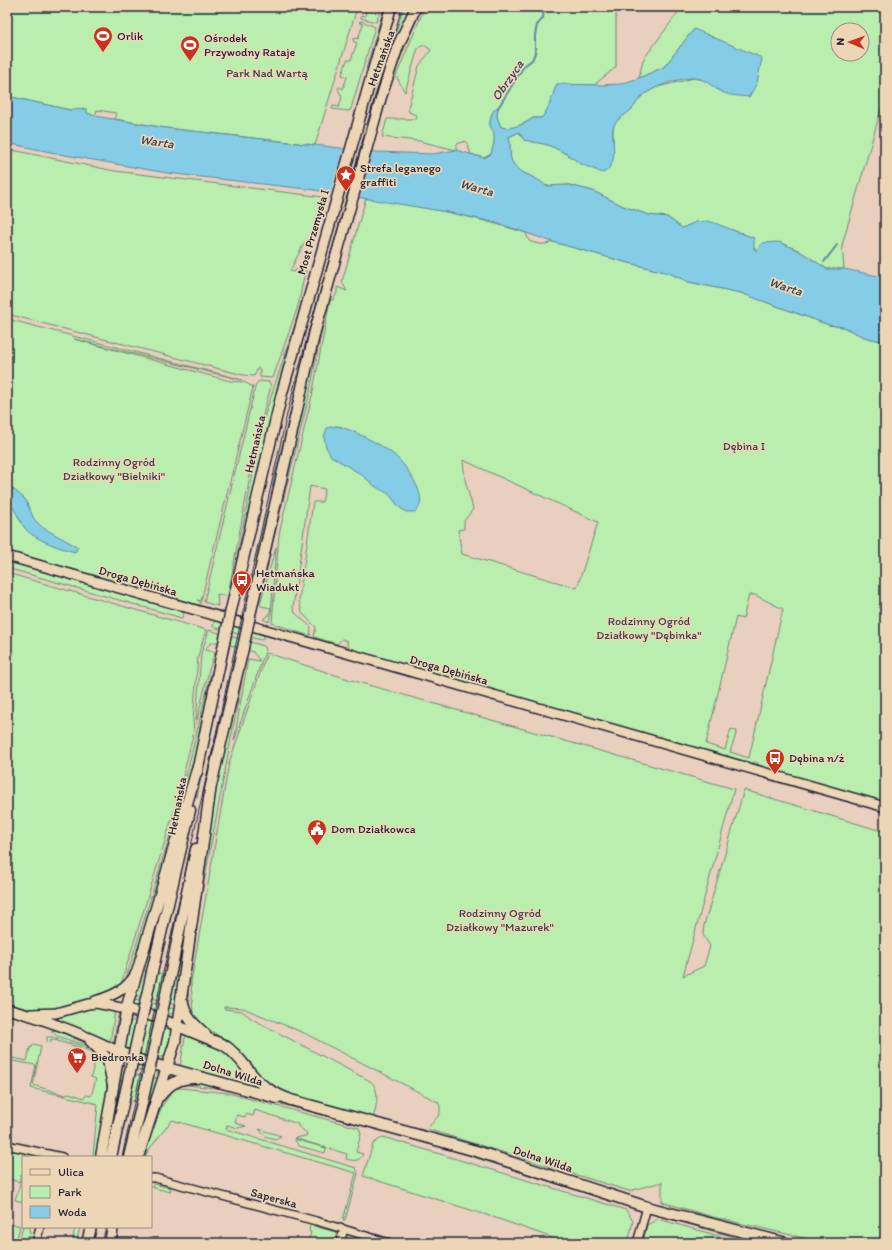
<svg xmlns="http://www.w3.org/2000/svg" width="892" height="1250" viewBox="0 0 892 1250" font-family="Itim,sans-serif">
<rect width="100%" height="100%" fill="#e9cfbd"/>
<filter id="ink" filterUnits="userSpaceOnUse"><feTurbulence type="fractalNoise" baseFrequency=".025" numOctaves="2"/><feDisplacementMap in="SourceGraphic" scale="8" xChannelSelector="R" yChannelSelector="G"/><feConvolveMatrix kernelMatrix="1 2 1 2 8 2 1 2 1" color-interpolation-filters="sRGB"/></filter>
<g filter="url(#ink)">
<path fill="#b9eeaf" stroke="#6e8875" fill-rule="evenodd" d="M7 7H357V8L315 145 166 128 115 119 116 113 97 110 95 116 87 113 86 109 70 110 7 96Z
M367 7H381L376 22 361 18V15L365 16Z
M384 7H388L369 71 366 69Z
M404 7H412L399 35 395 34Z
M419 7H422L392 78 401 48Z
M425 7H616V67L594 85 557 84C553 93 548 113 541 118H533C525 124 511 130 501 127L497 117 498 107C491 111 490 119 490 126 497 135 494 144 491 154L484 158 471 154 466 141 457 144 456 150 419 141 382 137 387 119H417L416 115 409 112 408 108 419 66 431 50 424 45 418 48 405 92 396 76Z
M682 7H885V95L842 245 844 269H827L798 250 757 251 743 233 696 222 682 228 667 217 649 215 623 206 593 191 569 185 545 186C537 176 519 175 512 162 509 156 511 145 509 137L519 132 524 140C546 141 565 152 581 164L613 159V127L618 119 631 110 640 97 654 88 694 78 705 80 722 92 694 29 664 67 639 78 643 60ZM838 30H862V54H838Z
M362 21 375 27 351 109 349 111 332 109 333 106 339 107 342 97 338 89 339 87 343 89 347 77 342 75 347 60H351L357 43 353 41 354 38 358 39 363 24 359 22Z
M7 149 115 171 323 197 311 239 304 243 290 271 293 272 301 268 306 270C302 282 301 294 298 306L273 378 260 377V369L258 368 254 376 243 375 7 314Z
M366 198C420 206 474 216 526 233L529 241C538 245 544 245 553 242L625 262 669 273 689 282 741 293 829 325 843 327 864 337 885 342V804L759 766 758 763 754 762 751 764 729 758 728 755 723 756 413 667 348 651 347 641 342 639 337 644 314 637 316 627 302 613 299 600 313 502H322L325 489 310 486 293 608 295 613 311 627 310 636 272 623 279 534 312 396 330 300H333L337 293V287L347 291 342 282ZM336 426 342 427 340 461 331 456ZM463 460 598 522 577 588 462 554 458 530 464 529V521L473 509 465 480ZM749 595H755L783 609 749 758 730 752 737 731 731 729 725 750 706 744 736 617 743 619Z
M301 306 271 416 231 589 263 421Z
M325 314 309 396 259 598 308 373Z
M7 319 232 377 242 380 74 339 230 381 244 382 253 387 201 601 197 600 201 602 199 606 7 553Z
M311 327 274 486 272 487Z
M259 381 269 382 271 386 258 433 228 595 225 596 217 594 218 606 204 602 256 384Z
M267 509 269 510 257 567 255 566H257V564H255Z
M276 547 271 614 269 622 263 619 269 615 271 608 261 606 260 604Z
M7 559 166 605 184 613 182 618 7 568Z
M7 573 206 630 198 656 193 721 194 731 176 805 121 984C106 996 60 1009 41 1010 29 1010 18 1006 7 1004Z
M215 619 265 633 263 639 261 640 213 627Z
M209 630 264 646 266 649 234 741 248 659 260 661 253 652 239 647 223 707 237 647 230 645 216 706 228 644C218 642 211 639 205 650L215 652 209 670 196 724 201 654Z
M267 653 351 680 734 789 683 976 704 966 710 946 703 935 704 925 744 790 885 832V1243H826L713 1217 662 1202V1182L629 1191 427 1129 440 1114V1106L438 1102 304 1033 243 1008 224 1007V1009L242 1011 252 1019 370 1081C381 1089 376 1108 373 1119L292 1097 262 1080 234 1046 193 1019 195 1016 193 1013 191 982 229 763Z
M214 669 189 782 135 966 124 985 179 806 211 673Z
M240 680H242L201 898 188 988 189 1006 187 1007 186 994 215 788Z
M212 727 197 797H196L210 728Z
M179 841 151 964 145 961Z
M192 881 181 969 178 971 175 969Z
M142 968 147 971 180 977 177 1005 133 995Z
M132 1000 146 1001 177 1010 175 1014H172L134 1004Z
M91 1007 115 1010 110 1043 54 1018Z
M119 1011 121 1012 116 1043 113 1044Z
M138 1017 145 1018 169 1028C172 1034 172 1036 170 1043 169 1045 169 1049 167 1052 160 1065 132 1056 125 1047L128 1024Z
M57 1030 95 1048 57 1036 51 1031Z
M188 1033 225 1049 259 1088 180 1067 185 1038Z
M47 1037H52L92 1049 91 1051 51 1039 50 1043 47 1042Z
M33 1044 41 1046 33 1085 65 1095 69 1093 84 1098 86 1095 91 1096 96 1079 91 1077 96 1056 92 1055V1052L94 1050C99 1055 104 1061 106 1068 110 1087 100 1137 96 1157H90L93 1156 98 1104 31 1088 36 1065 7 1060V1045H9L8 1057 27 1061 30 1047 32 1048Z
M123 1060 162 1072V1074L127 1068 120 1061Z
M119 1067 126 1073 160 1079 151 1107 147 1104 116 1098Z
M196 1081 224 1089 179 1084Z
M181 1088 228 1093 359 1128 361 1134 356 1152 363 1154C359 1162 354 1161 346 1159L347 1154 294 1138 306 1136 307 1133 298 1126V1124L255 1110 253 1116 246 1114 245 1117 237 1115 235 1123 246 1126 238 1128 227 1125 226 1129 356 1168 358 1174 345 1220H343L356 1173 172 1120 147 1152 146 1157H142L162 1106 174 1089Z
M257 1098 272 1099 366 1124 368 1127Z
M378 1128 471 1153 642 1211 467 1155 376 1129Z
M259 1129 281 1136 275 1139 265 1136Z
M383 1137 626 1210 633 1221 628 1243H567L493 1217 363 1176 373 1144Z
M294 1139 326 1148 325 1153 299 1146Z
M7 1147 51 1157H23V1176L21 1175 19 1182 7 1178Z
M22 1178 23 1179V1202L15 1200Z
M154 1184 171 1188 170 1192 151 1187Z
M651 1211 773 1243H755L649 1213Z
M658 1219 744 1243H643L647 1225Z
M7 1223 20 1226 16 1243H7Z
M310 1225 336 1232 334 1243H308L311 1232 309 1231Z
M23 1226 30 1227 29 1232 35 1234 34 1238 28 1236 26 1243H19Z
M75 1227H80L76 1243H72Z"/>
<path fill="#85cde6" stroke="#5d89a2" d="M694 29 762 58 757 83 749 97C740 96 730 96 722 92 711 87 705 77 692 78 678 78 652 87 641 97 637 101 635 107 630 111 624 116 615 120 613 128 611 143 620 164 603 173L581 164 567 154 548 145 524 140 519 132 509 137C511 145 509 156 512 162 519 175 537 176 546 186L569 185 593 191 623 206 649 215 667 217 682 228 696 222 709 221 754 238V249L757 251 762 243 779 242 798 250 827 269H844L878 276 885 280V342L864 337 843 327 829 325 741 293 689 282 669 273 625 262 553 242 497 223 447 212 315 190 167 173 65 155 7 143V96L70 110 87 109V113L95 116 166 128 375 152 433 154 456 150 484 158 491 154C494 144 497 135 490 126 490 119 491 111 498 107L497 117 501 127C511 130 525 124 533 118H541C548 113 553 93 557 84L601 85 621 84 639 78 664 67Z
M336 426C350 428 382 445 393 454 404 463 424 490 420 504 420 507 417 510 415 512H406L399 507 389 494 376 487 362 475 331 456 326 447 324 437 327 428Z
M7 484 25 499 34 519 43 528 78 547 75 552C62 549 32 539 24 527 17 517 17 510 7 501Z"/>
<path fill="#e9cfbd" d="M344 147 373 150 359 199 330 194Z"/>
<g fill="none" stroke-linecap="round" stroke-linejoin="round">
<path stroke="#5d89a2" stroke-width="2" d="M498 108 524 66 532 60 535 53V35L537 25 543 18 544 7
M824 262 837 245"/>
<g stroke="#22223b" stroke-width="10">
<path id="minor" d="M7 1145 62 1157
M151 1178H155L316 1221 390 1243
M36 1243 40 1227
M340 1243 344 1229
M637 1243 647 1207"/>
</g>
<g stroke="#22223b" stroke-width="12">
<path id="tertiary" d="M7 556 885 807
M95 1001C112 996 127 990 136 973
M7 1009C45 1019 83 1034 118 1051
M31 1014 56 1013 88 1004 96 1003 126 1009
M90 1041 107 1058 112 1083"/>
</g>
<g stroke="#22223b" stroke-width="13">
<path id="secondary" d="M231 610 282 393 391 7
M250 615 315 331 381 97 398 46 416 7
M197 772 224 643
M210 790 243 648
M152 972 190 810
M170 976 196 849
M183 1003C185 1017 195 1025 205 1034
M126 1009 156 1017 224 1045C238 1054 245 1067 256 1079 267 1090 278 1095 291 1100L476 1151 647 1207 786 1243
M118 1051 142 1061 277 1098
M160 1096C169 1083 181 1077 197 1078
M101 1157 127 1006 198 766
M111 1157 124 1099
M129 1157 142 1103
M138 1157 175 1042 211 785
M87 1243 91 1227
M110 1243 113 1227"/>
</g>
<use href="#minor" stroke="#ecd6b5" stroke-width="7"/>
<use href="#tertiary" stroke="#ecd6b5" stroke-width="9"/>
<use href="#secondary" stroke="#ecd6b5" stroke-width="10"/>
<path stroke="#22223b" stroke-width="1" d="M122 1157 287 414 309 330 402 7
M102 1243 106 1227"/>
<g stroke="#22223b" stroke-width="13" stroke-linecap="butt">
<path id="secondary-bridge" d="M224 643 231 610
M243 648 250 615
M124 1099 152 972
M142 1103 170 976"/>
</g>
<use href="#secondary-bridge" stroke="#ecd6b5" stroke-width="10"/>
</g>
</g>
<defs>
<g id="stadium-pin" transform="scale(1)"><path d="M0 17L-7.5 6A9.5 9.5 0 1 1 7.5 6Z" fill="#c8321e" stroke="#ecd6b5"/><path d="M0-5a6.5 5 0 1 0 0 10a6.5 5 0 1 0 0-10ZM-3.5-1.8h7v3.6h-7Z" fill="#fff"/></g>
<g id="sight-pin" transform="scale(1)"><path d="M0 17L-7.5 6A9.5 9.5 0 1 1 7.5 6Z" fill="#c8321e" stroke="#ecd6b5"/><path d="M0-6L1.8-2.2L6-1.7L2.9 1.2L3.7 5.4L0 3.3L-3.7 5.4L-2.9 1.2L-6-1.7L-1.8-2.2Z" fill="#fff"/></g>
<g id="bus-pin" transform="scale(1)"><path d="M0 17L-7.5 6A9.5 9.5 0 1 1 7.5 6Z" fill="#c8321e" stroke="#ecd6b5"/><path d="M-5-6H5V4H4V6H2V4H-2V6H-4V4H-5ZM-3.5-4V0h7V-4ZM-3.5 1.2v1.5H-2V1.2ZM2 1.2v1.5H3.5V1.2Z" fill="#fff"/></g>
<g id="civic-pin" transform="scale(1)"><path d="M0 17L-7.5 6A9.5 9.5 0 1 1 7.5 6Z" fill="#c8321e" stroke="#ecd6b5"/><path d="M-.6-6.5H3V-4.5H.6V-3L4-1V1h2V6H-6V1h2V-1L-.6-3ZM-1.2 2.5V6h2.4V2.5Z" fill="#fff"/></g>
<g id="supermarket-pin" transform="scale(1)"><path d="M0 17L-7.5 6A9.5 9.5 0 1 1 7.5 6Z" fill="#c8321e" stroke="#ecd6b5"/><path d="M-6-5.5h2.5l.6 2H6L4.5 2H-2.5L-4.4-4H-6ZM-1.5 3.2a1.3 1.3 0 1 0 .1 0ZM3 3.2a1.3 1.3 0 1 0 .1 0Z" fill="#fff"/></g>
</defs>
<g fill-rule="evenodd">
<use href="#stadium-pin" x="103" y="36"/>
<use href="#stadium-pin" x="190" y="45"/>
<use href="#sight-pin" x="346" y="175"/>
<use href="#bus-pin" x="242" y="580"/>
<use href="#bus-pin" x="775" y="758"/>
<use href="#civic-pin" x="317" y="829"/>
<use href="#supermarket-pin" x="77" y="1057"/>
</g>
<g text-anchor="middle" stroke-width="3.5" stroke-linejoin="round" paint-order="stroke">
<g font-size="12" fill="#22223b" stroke="#ecd6b5" text-anchor="start">
<text x="117" y="40">Orlik</text>
<text x="204" y="42">Ośrodek<tspan x="204" dy="14">Przywodny Rataje</tspan></text>
<text x="360" y="172">Strefa leganego<tspan x="360" dy="14">graffiti</tspan></text>
<text x="256" y="577">Hetmańska<tspan x="256" dy="14">Wiadukt</tspan></text>
<text x="789" y="762">Dębina n/ż</text>
<text x="331" y="833">Dom Działkowca</text>
<text x="91" y="1061">Biedronka</text>
</g>
<g font-size="12" fill="#22223b" stroke="#ecd6b5">
<text transform="translate(381 58) rotate(-70)" y="4">Hetmańska</text>
<text transform="translate(313 232) rotate(-74)" y="4">Most Przemysła I</text>
<text transform="translate(255 444) rotate(-77)" y="4">Hetmańska</text>
<text transform="translate(138 581) rotate(16)" y="4">Droga Dębińska</text>
<text transform="translate(449 670) rotate(16)" y="4">Droga Dębińska</text>
<text transform="translate(177 806) rotate(-79)" y="4">Hetmańska</text>
<text transform="translate(233 1073) rotate(17)" y="4">Dolna Wilda</text>
<text transform="translate(543 1159) rotate(18)" y="4">Dolna Wilda</text>
<text transform="translate(274 1198) rotate(15)" y="4">Saperska</text>
</g>
<g font-size="12" fill="#39414c" stroke="#ecd6b5">
<text x="267" y="77">Park Nad Wartą</text>
<text x="744" y="450">Dębina I</text>
<text x="114" y="466">Rodzinny Ogród<tspan x="114" dy="14">Działkowy "Bielniki"</tspan></text>
<text x="649" y="625">Rodzinny Ogród<tspan x="649" dy="14">Działkowy "Dębinka"</tspan></text>
<text x="500" y="917">Rodzinny Ogród<tspan x="500" dy="14">Działkowy "Mazurek"</tspan></text>
</g>
<g font-size="13" font-style="italic" fill="#36445d" stroke="#ecd6b5">
<text transform="translate(507 80) rotate(-55)" y="5">Obrzyca</text>
<text transform="translate(157 141) rotate(8)" y="5">Warta</text>
<text transform="translate(477 187) rotate(16)" y="5">Warta</text>
<text transform="translate(786 286) rotate(18)" y="5">Warta</text>
</g>
</g>
<rect width="892" height="1250" fill="none" stroke="#ecd6b5" stroke-width="24"/>
<rect x="12" y="12" width="868" height="1226" fill="none" stroke="#22223b" stroke-width="1.5" filter="url(#ink)"/>
<rect x="22" y="1156" width="130" height="72" fill="#ecd6b5" stroke="#9b8e84"/>
<rect x="30" y="1169" width="20" height="6" fill="#ecd6b5" stroke="#9b8e84"/>
<text x="58" y="1176" font-size="12" fill="#22223b">Ulica</text>
<rect x="30" y="1186" width="20" height="12" fill="#b9eeaf" stroke="#9b8e84"/>
<text x="58" y="1196" font-size="12" fill="#22223b">Park</text>
<rect x="30" y="1206" width="20" height="12" fill="#85cde6" stroke="#9b8e84"/>
<text x="58" y="1216" font-size="12" fill="#22223b">Woda</text>
<g transform="translate(850 42) rotate(272)"><circle r="19" fill="#ecd6b5" stroke="#9b8e84"/>
<path d="M0-3L7 15L0 10L-7 15Z" fill="#c8321e"/>
<text y="-6" font-size="11" font-weight="bold" text-anchor="middle" fill="#22223b">N</text>
</g>
</svg>
